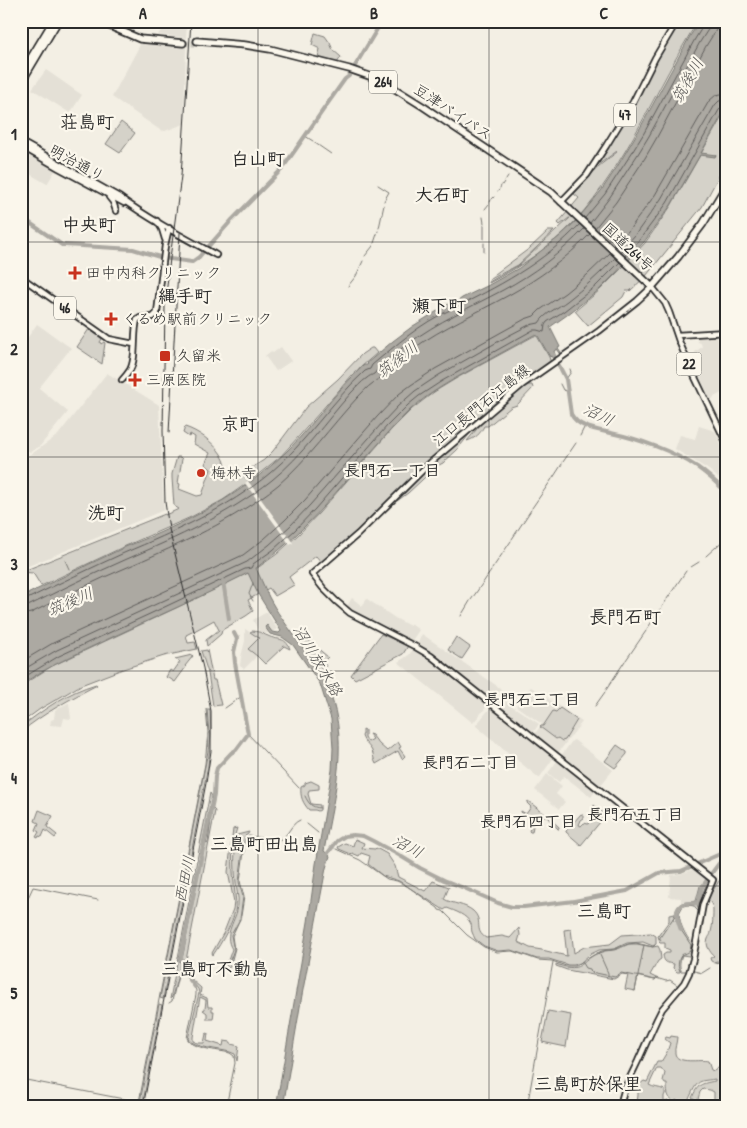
<svg xmlns="http://www.w3.org/2000/svg" width="747" height="1128" viewBox="0 0 747 1128" font-family="'Patrick Hand','Klee One',sans-serif">
<rect width="100%" height="100%" fill="#f3efe4"/>
<filter id="ink" filterUnits="userSpaceOnUse"><feTurbulence type="fractalNoise" baseFrequency=".02" numOctaves="2"/><feDisplacementMap in="SourceGraphic" scale="10" xChannelSelector="R" yChannelSelector="G"/><feConvolveMatrix kernelMatrix="1 2 1 2 8 2 1 2 1" color-interpolation-filters="sRGB"/></filter>
<g filter="url(#ink)">
<path fill="#e4e0d6" d="M152 21H187L186 38 158 35 162 29Z
M142 41 186 46 184 124 165 131 160 130 112 97Z
M46 70 82 95 70 113 32 89Z
M25 150 56 169 47 184 21 169V156Z
M37 324 71 348 39 388 68 412 40 446 30 452 21 446V337L23 334 28 337Z
M717 334 726 361V388L724 389 722 393 714 397 711 401 692 360 695 352 702 347 701 343 698 342 697 335Z
M281 347 291 361 276 371 265 356 271 351 273 353Z
M107 373 159 405 164 510 21 569V458L33 453 58 435Z
M699 426 715 431 726 454V485L709 470 675 449 680 435 695 439Z
M352 598 362 606 367 599 395 618 410 626 411 624 419 630 411 642 405 639 403 636 362 616 347 606Z
M267 612 277 629 271 632 268 626 265 627 269 633 265 634 262 632H259L253 620Z
M245 629 259 638 257 656 244 669 240 666 241 657 245 641Z
M422 634 500 688 501 690 492 700H490L433 655 417 645Z
M414 648 427 656 488 705 473 723 398 662 409 655Z
M531 687 582 722 558 753H557L534 735 542 724 516 706Z
M499 697 539 724 532 734 525 728 519 721 514 719 495 703Z
M68 703H69L71 719 64 718 62 726 50 725 51 720 54 719 55 710Z
M491 707 498 712 499 715 507 720 554 757 540 777 539 778 476 726V725Z
M574 740 613 770 600 786H599L561 756 572 741Z
M557 761 596 790 591 797 564 776 559 782 548 773Z
M547 774 562 786 556 794 565 802 559 809 535 790Z
M694 869 706 878 700 886 696 900 695 902 686 901 681 902V898L669 897 671 875 680 874Z"/>
<path fill="#d5d2c9" stroke="#807e7a" d="M679 21H698C656 87 628 163 575 221 551 247 520 267 489 283V282L519 265 570 218H569L560 225 558 223 579 198 574 194 599 166 617 152V151L594 168 625 118Z
M315 33 325 36 330 43 333 50 341 57 337 63 318 58 320 49 312 45Z
M726 110V163L702 207 646 276 630 291H626L623 297 588 326 575 311 600 290 624 266 635 277 641 272 629 260 645 243 671 206Z
M121 122 135 133 120 153 106 144Z
M548 231H554L518 265 489 280 495 274 530 248Z
M89 329 102 339 100 342 101 344 104 342 105 343 102 364 77 347Z
M534 336H537L549 357 551 363 526 379 523 376 519 379 515 378 511 381 508 395 428 462 367 522 322 563 316 556 289 577 294 585 275 596 269 588 248 600 253 611 246 616 222 630 221 634 207 646 206 640 219 630 214 620 196 630 186 635 188 643 195 642 197 649 164 656 120 670 81 685 40 709 21 723V687L30 680 52 666 176 608 256 569 277 554 299 534 319 513 391 430 412 409 434 392 457 378Z
M371 348H373L377 353 353 374 300 435 280 457 250 481 223 500 191 517 121 548 41 586 33 573 21 572 165 514V515L179 509 174 506 172 478V474L177 457H180L182 459 178 483 180 484 179 489 197 496 202 495 211 469 205 464 210 453 194 444 195 437 190 434 189 437 183 433 185 427C198 431 213 442 221 454 226 461 227 472 232 480L237 479V477L264 460 273 451 306 407 338 379 362 354Z
M525 385H532L533 388 517 405 511 407 488 426H484C480 434 476 438 467 441L485 419Z
M475 427 457 450 443 463 437 466 408 493 397 501 405 489 432 464Z
M252 631C262 632 260 633 268 636 278 641 285 636 290 649L284 646 265 664 257 656 248 649 259 638 250 632Z
M302 632 304 637 328 657 323 662 326 666 322 670 299 636Z
M381 634 408 646 403 654 355 679 351 675Z
M456 637 470 647 462 659 448 650Z
M207 650 213 680H215L221 705 213 706 208 673 201 651Z
M192 655 193 656 185 666 186 667 175 682 169 678 168 679 166 677 170 670 173 672 180 662 175 659Z
M96 684 97 685C70 699 44 713 21 732V727C44 709 68 692 96 684Z
M560 708 577 720 565 740 562 741 558 738 556 739 540 727 541 726H543L553 711 556 712Z
M207 709H210L211 735 208 766 163 999 160 998 208 751 209 733Z
M363 729 365 730V737L368 742 373 739 369 734 372 735 379 744 387 751 398 742 401 747 399 748 405 756 402 759 398 751 376 764C373 759 374 755 372 751 369 745 364 743 362 736L363 734Z
M617 745 627 752V754L615 768 605 761Z
M311 781 319 785V789L309 790 308 794 311 804 320 805V810L318 811 315 810H309C303 803 300 797 301 787L305 785V783Z
M210 793 212 796 179 960 181 964 172 997 170 999Z
M528 801 545 814 559 827V829H558L547 817 543 816 538 819V821L533 826 532 832H530L529 831 533 822 521 812V811L526 814 531 807 527 803Z
M594 805 606 815 581 845 566 832V831L581 814 584 816V818L581 820 579 825 581 826 584 823 588 824 596 814 597 810 593 807Z
M212 808 215 811 186 960 184 963 182 959 184 950 203 850 205 846 204 843 209 821 210 825 206 844 208 843Z
M39 810 53 816 47 827 57 835 55 838 45 830 42 837 39 836 38 838 36 837 39 832 36 830 39 823 35 821Z
M237 828C231 845 232 864 234 882 234 890 236 898 236 906 235 919 221 944 213 955L212 953 224 932 233 909 234 902 228 872 233 829Z
M249 832 248 834 245 836 239 882 243 897 240 919 231 935 233 946 235 948 230 967 227 968 226 966 232 949C222 934 237 920 238 905 239 897 236 889 236 882 234 866 234 850 237 835Z
M355 839 364 843 362 848 375 849 376 848 387 854 395 866 398 877 425 891 433 881 449 887 444 899C452 904 465 904 473 911 484 921 473 930 486 938L502 936 510 938 519 928 520 935 518 942 530 948 542 950 567 956 564 930 571 929 574 953 584 947 610 944 622 935 651 933 656 936V944L653 946 643 942 627 943 614 949 599 950 589 955 580 963 574 965H568L549 959H537L511 950 498 951 484 946 475 939C474 937 473 934 472 932 471 929 472 926 471 924 467 915 455 911 447 908L444 910 399 881 383 876 368 864 370 856 361 853 359 856 352 853 351 854 339 849 338 847 345 843 353 846Z
M726 870V962L717 961 713 962 711 961 710 958 714 956C710 952 705 945 708 939 710 934 710 937 711 932 713 926 713 915 713 909 713 905 709 902 708 898Z
M709 882 700 904 697 906 699 910 698 911 695 908 694 906 688 905 683 906 679 913C680 925 685 936 693 944L691 954 689 956 682 955C680 960 679 966 681 970L680 972H677L673 968 674 964C667 963 664 963 663 955L666 953H670V950L665 948V943H660L659 942 661 939H659L658 936 669 921V915L675 914C679 898 685 904 696 901L700 886 698 900 696 902C678 904 681 902 673 919L678 921C677 894 691 910 698 903 704 898 702 888 709 882Z
M629 944H637L653 947 658 946 660 950 661 959 658 961 650 975 656 978 655 980 638 976 635 991 625 989 628 975 622 974 614 979 567 970 556 966V964C585 975 580 958 602 952 606 950 610 951 614 950 619 949 624 946 629 944Z
M185 967 193 981 201 988 200 995 207 998 208 1007H212V1011H214L213 1019H207V1013L203 1010 205 1009 206 1000 200 997 193 1037V1041L197 1043H204L206 1034 208 1033 207 1041 223 1046 224 1041 231 1042V1044L239 1046 237 1061 235 1054 230 1052C219 1049 195 1048 188 1039L199 993 198 989 190 979Z
M159 1004 162 1005 142 1107H139Z
M548 1011 571 1015 566 1047 542 1042Z
M671 1036 677 1037C677 1042 674 1049 675 1053 676 1065 701 1059 708 1061L711 1070 714 1071 726 1062V1105L718 1104 714 1099V1092L710 1090 703 1089 700 1092 698 1099 710 1107H699L697 1104 698 1102 692 1098C698 1084 700 1084 715 1081V1079C710 1080 706 1080 702 1081 695 1083 692 1093 689 1099L691 1103 695 1107H681L682 1104 676 1100 674 1102C667 1098 667 1091 667 1084H665L663 1081 665 1073 661 1068H657L649 1085C654 1088 658 1087 665 1090V1094L664 1096V1102L668 1101 672 1107H635C636 1103 638 1099 638 1095 638 1088 638 1085 644 1081L647 1082 657 1062H661L667 1052 670 1043 665 1039 666 1037 670 1038Z"/>
<path fill="#aca9a2" stroke="#787772" d="M700 21H726V108L701 153 716 155 715 157 700 155 671 205 644 242 616 273 599 290 567 315 550 327 560 347 558 348 561 352 560 353 557 349 554 351 556 358 553 359 551 356 550 357 538 336 534 335C514 346 494 357 474 368 452 380 429 393 410 410 396 423 384 438 371 452 335 493 301 537 256 568 260 576 263 585 267 593 273 606 282 619 291 631 303 648 316 664 325 682 352 737 334 794 324 851L330 856 326 868 302 995 283 1107H276L308 922 316 864 332 770 333 748 331 719 320 684 293 645 282 637 270 634 265 627 267 625 272 632 279 633 281 631 258 594 248 573C202 597 153 618 106 640 77 654 48 666 21 685V597L69 574 70 572C76 571 82 568 87 565 100 559 113 553 125 547 184 524 242 496 288 450 315 423 336 391 364 365H367L368 364 367 363 393 341 413 326 449 304 458 301 462 298 487 286 519 268 559 237 575 222 601 191 617 167 639 130 690 36Z"/>
<path fill="#f3efe4" d="M248 481 293 543 290 545 245 483Z"/>
<g fill="none" stroke-linecap="round" stroke-linejoin="round">
<path stroke="#5f5d5b" stroke-width="1" d="M585 218 605 194 633 151 644 133 695 39 703 26 704 21
M590 223 610 197 638 154 649 136 700 42 709 28 710 21
M595 228 616 202 645 158 656 139 706 46 716 30 718 21
M615 247 629 230 655 195 709 101 716 95 726 93
M620 252 635 235 661 199 715 105 719 101 726 100
M625 256 640 239 667 203 719 110 722 107H726
M21 601 25 600C58 584 91 568 124 553 176 531 227 509 270 473 306 443 331 402 365 371L370 369 372 365C396 345 421 323 450 310 496 288 544 263 580 224
M21 607 28 606C60 590 93 574 127 559 178 537 228 515 272 480 303 455 325 422 351 393 356 388 361 382 367 378 369 376 372 375 374 374 376 372 377 370 379 368 387 359 398 351 408 344 437 322 471 307 503 290 533 274 561 253 584 229
M21 615 31 613C63 597 96 580 130 566 182 543 233 521 278 485 308 459 330 427 357 398 362 393 367 387 373 383 378 380 375 382 379 379 390 368 401 358 413 349 443 327 477 313 509 295 538 279 566 259 590 234
M21 662 53 643 243 555 264 539 285 520 305 500 377 417 399 394 411 385 435 369 525 319 534 316 540 310 565 293 587 275 610 253
M21 671 57 650 247 562 269 545 290 526 310 505 383 422 398 406 415 391 439 375 508 336 529 325 539 323C545 313 558 308 567 301 584 288 600 274 615 258
M21 679 59 656 154 612 245 569 251 568 253 564 273 550 295 530 315 509 387 426 408 405 419 396 442 381 533 330H537L544 332 545 325 547 322 564 311 596 286 620 262"/>
<path stroke="#787772" stroke-width="1" d="M613 26 616 21
M305 136 313 141
M315 143 331 154
M506 180 508 177
M378 185 389 192 384 201
M502 185 504 182
M500 188 501 186
M498 191 499 190
M492 199 494 197
M490 202 491 200
M485 209 489 204
M483 217 484 223
M484 225V239
M379 228 384 205
M484 243V252
M365 256 373 246 378 231
M348 286 356 276 363 261
M566 379 571 372 570 369
M560 384 563 390 567 391
M580 436 585 426
M563 462 576 443
M553 478 562 464
M532 508 552 479
M512 539 531 510
M706 556 726 538
M65 560 69 569
M691 567 699 562
M492 569 511 541
M667 599 686 571
M471 600 491 571
M253 601 249 594 253 583
M461 616 470 601
M647 629 666 601
M237 639H239V636
M235 643 236 645
M626 660 646 631
M606 690 625 661
M595 706 605 692
M225 708 242 696
M248 734 299 788
M305 796C309 804 311 807 320 808
M307 824 318 833
M332 847 334 848
M336 849 360 860 387 879 397 881 407 886 438 908 439 910 443 911 467 935 484 947 497 952 512 951 538 960 552 961 566 966H575L597 953 602 951 615 949 628 944 636 943 653 947 655 945
M26 902 33 887 98 900
M241 916 244 897 240 881 246 837 249 836 279 840C289 836 290 824 300 820
M681 930 691 945 690 951C684 956 682 951 679 960 678 965 678 966 680 971H686
M659 939 676 914
M598 953 600 955 608 973V976
M230 960 234 950 232 936 240 919
M583 963 586 968 590 969 591 972 615 977 621 973 655 980 656 978 666 981 670 980 677 985
M714 963 720 962 726 963
M694 971 702 973 710 968
M195 987 196 991V995L187 1038C192 1049 218 1050 230 1053L234 1056 235 1063 226 1107
M635 991 644 945
M169 1003 172 1001 178 976C180 972 179 968 182 965
M21 1079 139 1102 205 764 208 732 206 709
M527 1107 553 962"/>
<path stroke="#aca9a2" stroke-width="4" d="M355 66 382 21
M21 217 62 245H65L133 249 163 258 192 262 199 257 204 251
M207 248 231 221 282 169 328 103 345 79 349 76
M553 354 566 379 571 414C578 428 598 430 611 433 639 439 673 451 697 467 707 474 717 483 726 492
M223 581 229 619
M325 857 337 841 345 836 353 835 363 836 373 841 397 854 420 868 444 880 464 888 498 903 512 907H524L574 901 627 891 659 873 681 871 720 854 726 849
M711 874 720 862 723 851
M681 930C678 922 672 908 684 904 689 902 693 904 698 903L702 887 707 880
M195 987C187 977 182 968 181 956L214 795 215 776 217 768 231 753 236 750 248 734 235 663 234 652 237 639 234 633"/>
<path stroke="#cbc8bf" stroke-width="5.5" stroke-dasharray="5.5 3" stroke-linecap="butt" d="M183 43 196 44"/>
<g stroke="#2b2b2b" stroke-width="8">
<path id="major" d="M21 142 119 197C149 219 183 237 216 255
M21 146 59 168 124 203
M109 197 113 202 116 211
M561 202 587 175 606 146 633 102 655 58 677 21
M157 221 162 229 165 239
M21 277 109 339 134 344
M677 335 726 332
M122 380C125 377 128 373 130 370 137 358 133 334 137 320L140 318 153 317 157 313 165 245 169 228
M623 1107 622 1098 625 1088 638 1061 657 1019 662 1009 684 983 689 973 693 959 703 904 713 880 431 656 414 646 350 613 336 601 323 588 312 574 358 534 430 463 522 385 599 331 637 301 652 287 665 303 669 312 679 341 689 365 726 442"/>
</g>
<g stroke="#2b2b2b" stroke-width="9">
<path id="highway" d="M98 21 140 39 183 43
M197 41 245 45 270 49 349 69 372 77 384 82 424 107 551 192 652 287 678 257 703 224 726 186
M21 74 53 21
M21 83 58 21"/>
</g>
<use href="#major" stroke="#fbf7ec" stroke-width="4.5"/>
<use href="#highway" stroke="#fbf7ec" stroke-width="5.5"/>
<path stroke="#2b2b2b" stroke-width="1" d="M169 433 180 233
M143 1107 206 783 211 751V711L203 668 169 529 165 502 163 431 165 305 170 258 181 176 191 21"/>
</g>
</g>
<path fill="none" stroke="#2b2b2b" stroke-width="1" stroke-opacity="0.55" d="M258 21V1107M489 21V1107M21 242H726M21 457H726M21 671H726M21 886H726"/>
<g fill="#c8321e" stroke="#fbf7ec" stroke-width="2">
<path d="M72.5 265.5h5v5h5v5h-5v5h-5v-5h-5v-5h5z"/>
<path d="M108.5 311.5h5v5h5v5h-5v5h-5v-5h-5v-5h5z"/>
<rect x="159" y="350" width="12" height="12" rx="2.5"/>
<path d="M132.5 372.5h5v5h5v5h-5v5h-5v-5h-5v-5h5z"/>
<circle cx="201" cy="473" r="5"/>
</g>
<g text-anchor="middle" stroke-width="4.5" stroke-linejoin="round" paint-order="stroke">
<g fill="#fbf7ec" stroke="#696865" stroke-width="1">
<rect x="369" y="70.5" width="28" height="23" rx="4"/>
<rect x="614" y="103.5" width="22" height="23" rx="4"/>
<rect x="54" y="296.5" width="22" height="23" rx="4"/>
<rect x="676.5" y="352.5" width="25" height="23" rx="4"/>
</g>
<g font-size="14" font-weight="bold" fill="#2b2b2b">
<text x="383" y="87">264</text>
<text x="625" y="120">47</text>
<text x="65" y="313">46</text>
<text x="689" y="369">22</text>
</g>
<g font-size="15" fill="#2b2b2b" stroke="#fbf7ec">
<text transform="translate(453 112) rotate(33)" y="5">豆津バイパス</text>
<text transform="translate(77 163) rotate(29)" y="5">明治通り</text>
<text transform="translate(628 247) rotate(43)" y="5">国道264号</text>
<text transform="translate(481 405) rotate(-39)" y="5">江口長門石江島線</text>
</g>
<g font-size="15" fill="#2b2b2b" stroke="#fbf7ec" text-anchor="start">
<text x="86" y="278">田中内科クリニック</text>
<text x="122" y="324">くるめ駅前クリニック</text>
<text x="176" y="361">久留米</text>
<text x="146" y="385">三原医院</text>
<text x="211" y="478">梅林寺</text>
</g>
<g font-size="16" font-style="italic" fill="#585755" stroke="#fbf7ec">
<text transform="translate(687 80) rotate(-61)" y="6">筑後川</text>
<text transform="translate(397 359) rotate(-38)" y="6">筑後川</text>
<text transform="translate(599 414) rotate(26)" y="6">沼川</text>
<text transform="translate(70 601) rotate(-23)" y="6">筑後川</text>
<text transform="translate(318 660) rotate(59)" y="6">沼川放水路</text>
<text transform="translate(408 846) rotate(28)" y="6">沼川</text>
<text transform="translate(184 879) rotate(-78)" y="6">西田川</text>
</g>
<g font-size="16" font-weight="bold" fill="#2b2b2b" stroke="#fbf7ec">
<text x="392" y="476">長門石一丁目</text>
<text x="532" y="705">長門石三丁目</text>
<text x="470" y="768">長門石二丁目</text>
<text x="635" y="820">長門石五丁目</text>
<text x="528" y="827">長門石四丁目</text>
</g>
<g font-size="18" font-weight="bold" fill="#2b2b2b" stroke="#fbf7ec">
<text x="87" y="128">荘島町</text>
<text x="258" y="165">白山町</text>
<text x="442" y="201">大石町</text>
<text x="89" y="231">中央町</text>
<text x="185" y="302">縄手町</text>
<text x="439" y="312">瀬下町</text>
<text x="239" y="430">京町</text>
<text x="106" y="519">洗町</text>
<text x="625" y="623">長門石町</text>
<text x="264" y="850">三島町田出島</text>
<text x="604" y="917">三島町</text>
<text x="215" y="975">三島町不動島</text>
<text x="588" y="1090">三島町於保里</text>
</g>
</g>
<rect width="747" height="1128" fill="none" stroke="#fbf7ec" stroke-width="55"/>
<rect x="28" y="28" width="692" height="1072" fill="none" stroke="#2b2b2b" stroke-width="2"/>
<g font-size="16" text-anchor="middle" font-weight="bold" fill="#2b2b2b">
<text x="143" y="19">A</text>
<text x="374" y="19">B</text>
<text x="604" y="19">C</text>
<text x="14" y="140">1</text>
<text x="14" y="355">2</text>
<text x="14" y="570">3</text>
<text x="14" y="784">4</text>
<text x="14" y="999">5</text>
</g>
</svg>
